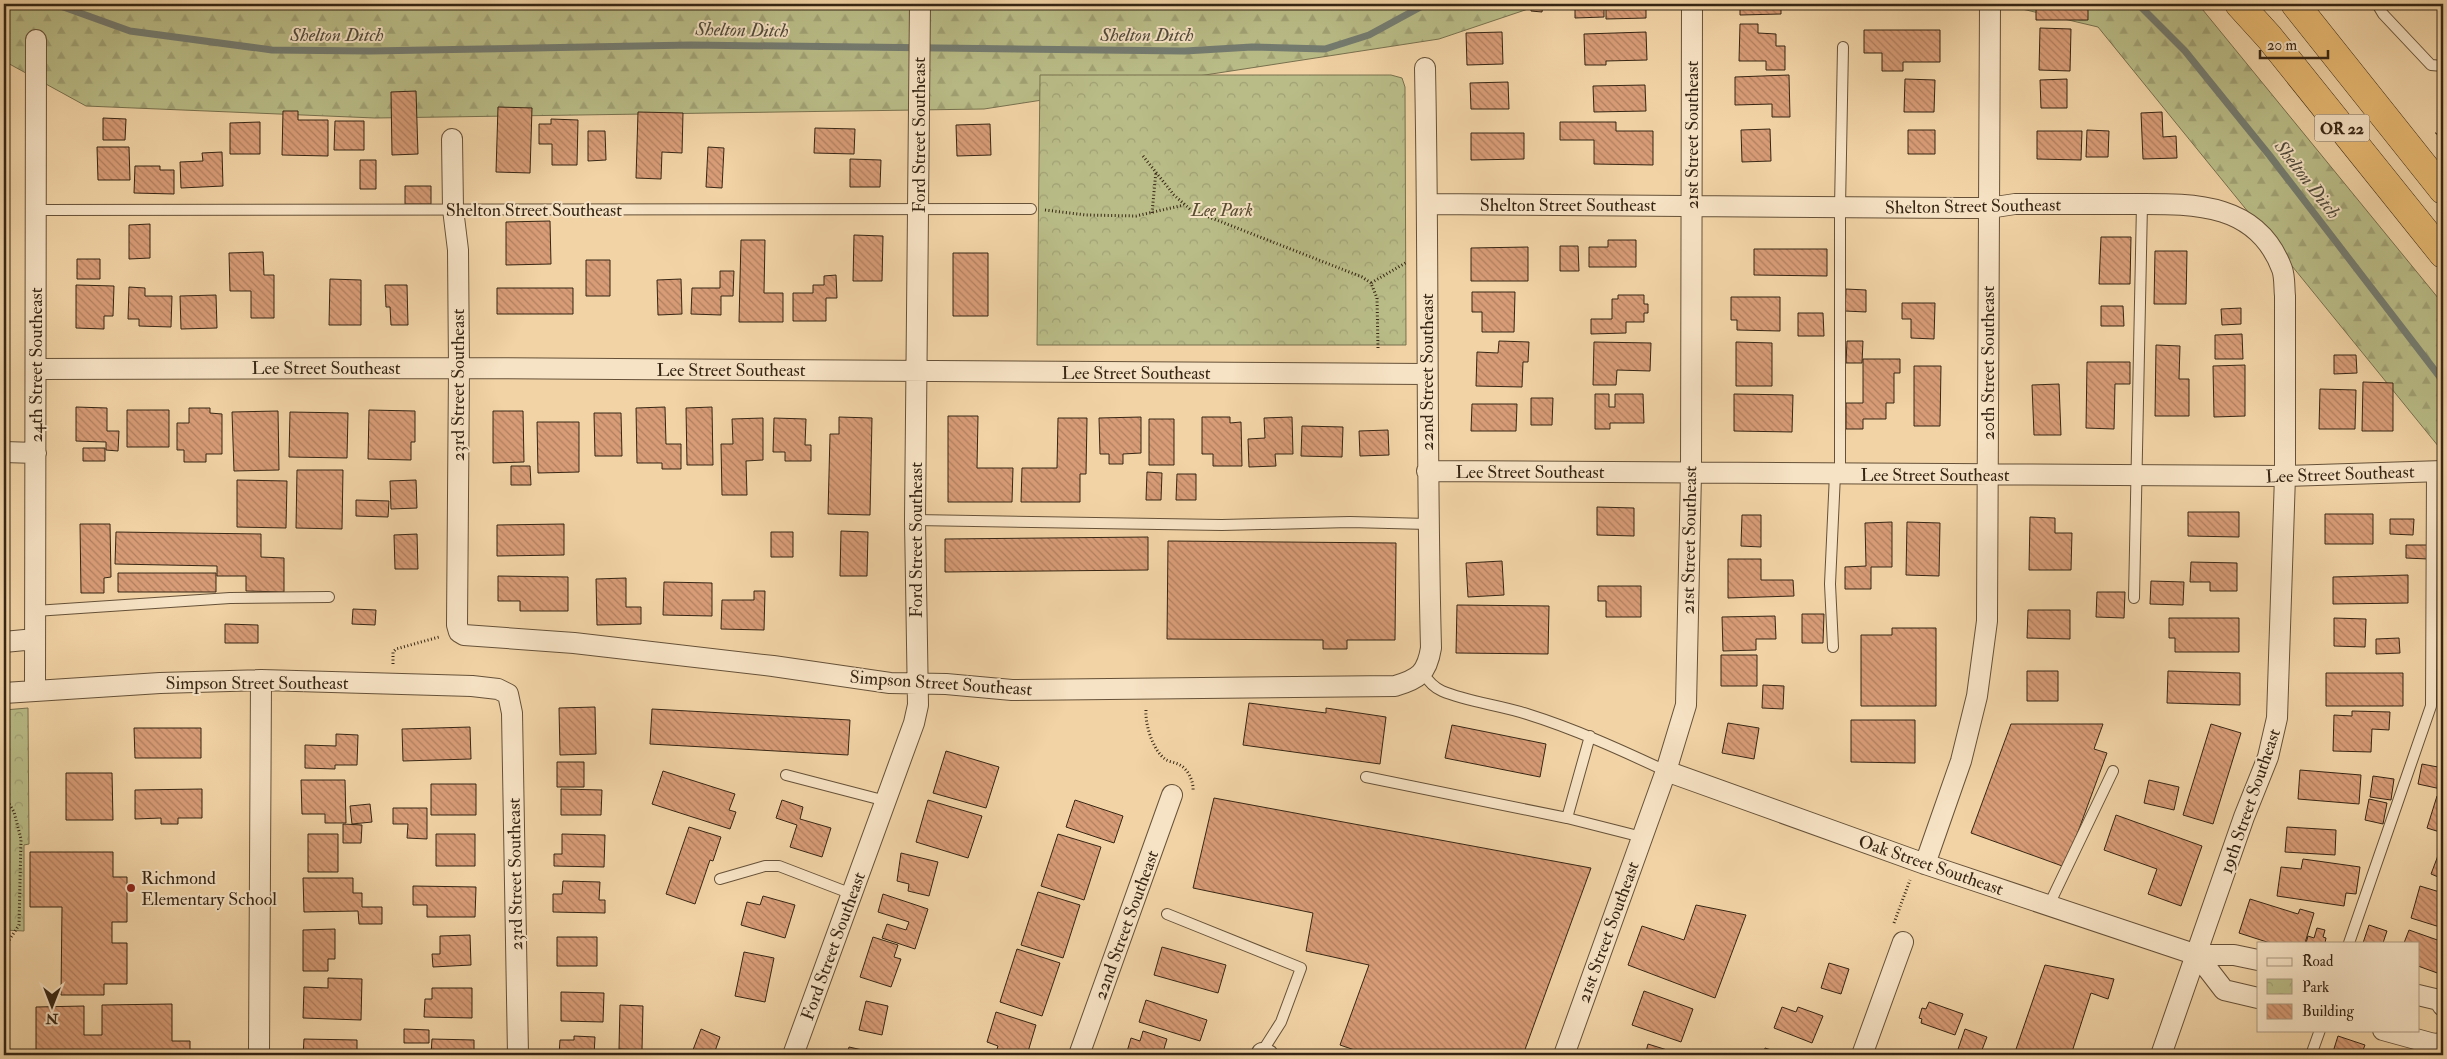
<svg xmlns="http://www.w3.org/2000/svg" width="2447" height="1059" viewBox="0 0 2447 1059" font-family="'IM FELL Double Pica',serif">
<defs>
<pattern id="forest-firs" width="22" height="20" patternUnits="userSpaceOnUse" patternTransform="scale(1.25)"><rect width="22" height="20" fill="#b9bc87"/><path d="M5 1l3.5 6h-7zM16 11l3.5 6h-7z" fill="#a0a174"/></pattern>
<pattern id="park-crowns" width="20" height="18" patternUnits="userSpaceOnUse" patternTransform="scale(1.25)"><rect width="20" height="18" fill="#b9bc87"/><path d="M2 6a3 3 0 1 1 6 0M12 15a3 3 0 1 1 6 0" fill="none" stroke="#a0a174"/></pattern>
<pattern id="building-back-hatch" width="6" height="6" patternUnits="userSpaceOnUse" patternTransform="scale(1.25)"><rect width="6" height="6" fill="#d89c76"/><path d="M-1 5l2 2M0 0l6 6M5-1l2 2" fill="none" stroke="#b07f60"/></pattern>
</defs>
<rect width="100%" height="100%" fill="#f1d3a5"/>
<filter id="stains"><feTurbulence type="fractalNoise" baseFrequency=".004" numOctaves="4"/><feColorMatrix values="0 0 0 0 .2 0 0 0 0 .09 0 0 0 0 .02 0 0 0 .5 -.17"/></filter>
<radialGradient id="worn" r=".72"><stop offset=".6" stop-color="#630" stop-opacity="0"/><stop offset="1" stop-color="#630" stop-opacity=".3"/></radialGradient>
<path fill="url(#forest-firs)" stroke="#78714e" d="M4 4H1543L1439 39 984 109 375 118 86 106 4 61Z
M2001 4H2198L2443 304V452L2098 27Z"/>
<path fill="url(#park-crowns)" stroke="#78714e" d="M1040 75H1391L1402 78 1405 87 1406 345H1037Z
M28 708 29 844 24 845V931L4 930V710Z"/>
<g fill="none" stroke-linecap="round" stroke-linejoin="round">
<path stroke="#747c71" stroke-width="7" d="M55 4 130 31 272 50 370 51 691 45 1185 51 1252 47 1325 49 1369 35 1426 4
M2138 4 2185 51 2270 156 2443 381"/>
</g>
<path fill="url(#building-back-hatch)" stroke="#372614" d="M1531 4H1543L1542 12 1531 11Z
M1575 4H1604V17L1575 18Z
M1606 4H1646V18L1606 19Z
M1740 4H1781V14L1740 15Z
M1886 4H1943V6L1886 5Z
M2036 4H2088V20H2036Z
M1740 24H1758V33L1776 34V46H1785V70H1766V61H1739Z
M2040 28 2071 29 2070 71 2039 70Z
M1864 30H1940V62H1903V71H1882V53H1864Z
M1502 32 1503 64 1467 65 1466 33Z
M1646 32 1647 60 1606 61V65H1585L1584 34Z
M1789 75 1790 117H1772V104L1735 105V77Z
M1905 79 1935 80 1934 112H1904Z
M2067 79V108H2041L2040 80Z
M1508 82 1509 109H1471L1470 83Z
M1645 85 1646 111 1594 112 1593 86Z
M416 91 418 154 392 155 391 92Z
M498 107 532 108 530 173 496 172Z
M283 111H298V120H328V156L282 155Z
M638 112 683 113 682 153 662 152 661 179 636 178Z
M2162 112 2163 137 2176 136 2177 158 2143 159 2141 113Z
M103 118 126 119 125 140H103Z
M551 119 578 120 577 165H552V144H539V124H551Z
M335 121H364V150H334Z
M260 122V154H230V123Z
M1560 122H1616V131H1653V165L1594 164V140H1560Z
M990 124 991 155 957 156 956 125Z
M815 128 855 129 854 154 814 153Z
M1770 129 1771 161 1742 162 1741 130Z
M1908 130H1935V154H1908Z
M2087 130 2109 131 2108 157H2086Z
M588 131H605L606 160 588 161Z
M2037 131H2082L2081 160 2037 159Z
M1471 133H1524V159L1471 160Z
M97 147H129L130 180H98Z
M708 147 724 148 722 188 706 187Z
M222 152 223 186 181 188 180 162 203 161 202 153Z
M850 159 881 160 880 187H850Z
M360 160H376V189H360Z
M135 166H160V170H174V194L134 193Z
M405 186H431V204H405Z
M550 221 551 264 506 265V222Z
M150 224V258L129 259V225Z
M854 235 883 236 882 281H853Z
M2101 237H2131L2130 284H2099Z
M741 240H765L764 293H783V322H739Z
M1608 240H1636V267H1589V247H1608Z
M1560 246H1578L1579 271H1560Z
M1528 247V281H1471V248Z
M1754 249H1827V276L1754 275Z
M2155 251H2187L2186 304H2154Z
M263 252 264 275H274V318H251V291H230L229 253Z
M953 253H988V316H953Z
M77 259H100V279H77Z
M586 260H610V296H586Z
M720 271H734L733 296H721V315L691 314 692 288H720Z
M836 275 837 298H826V321H793V293H813V285H824V276Z
M330 279 361 280V325H329Z
M681 279 682 314 658 315 657 280Z
M76 285 114 286 113 316H104V329L76 328Z
M385 285H407L408 325H391L390 307H386Z
M129 287 145 288V296H172L171 327 139 326V319H128Z
M497 288H573V314H497Z
M1846 289 1866 290V312L1845 311Z
M1472 292H1515L1514 332H1482V312H1472Z
M216 295 217 328 181 329 180 296Z
M1618 295H1644V304H1648V313H1644V322H1626V333L1591 334V319H1612V299H1618Z
M1731 297H1780V331L1737 330V320H1731Z
M1902 303H1935L1934 339 1911 338V319H1902Z
M2101 306H2123L2124 326H2101Z
M2241 308V324L2222 325 2221 309Z
M1798 313H1823L1824 336H1798Z
M2242 334 2243 359H2215V335Z
M1499 341 1529 342 1528 362H1523L1522 387 1476 386 1477 352 1498 353Z
M1847 341H1863L1862 363H1846Z
M1594 342 1651 343 1650 371 1617 370 1616 385H1593Z
M1736 342 1772 343V386H1736Z
M2156 345 2180 346 2179 379H2189V416H2155Z
M2334 355H2356L2357 373 2334 374Z
M1863 359H1900V373H1894V403H1886V419H1863V429H1846V403H1863Z
M2087 362H2130V384H2115L2114 429 2086 428Z
M2245 365V416L2214 417 2213 366Z
M1914 366H1941L1940 426H1914Z
M2363 382 2393 383V431H2362Z
M2059 384 2061 435H2034L2032 385Z
M2320 389 2356 390 2355 429H2319Z
M1595 394H1609V407H1615V394H1643L1644 423H1610V429H1595Z
M1734 394 1793 395 1792 432 1734 431Z
M1531 398H1553L1552 425H1531Z
M1472 404H1517L1516 431H1471Z
M76 407 107 408V431H119L118 451 106 450V442L76 441Z
M665 407 666 444H681V469H662V463H637L636 408Z
M712 407 713 465H687L686 408Z
M189 408H210V413L222 414V454H206V462H184V450H177V423H189Z
M127 410H169V447H127Z
M369 410 415 411V442H411V460L368 459Z
M278 411 279 470 234 471 232 412Z
M493 411H523L524 462 493 463Z
M290 412 348 413 347 458 289 457Z
M594 413H621L622 456H595Z
M948 416H978L977 468H1013L1012 502H948Z
M839 417 872 418 870 515 828 514 830 434H839Z
M1141 417V453L1123 454V464H1109V454H1100L1099 418Z
M1202 417H1230V423L1241 422 1242 466H1213V454H1202Z
M1292 417 1293 454H1275L1276 466 1249 467 1248 439 1265 438 1264 418Z
M763 418V460L746 461 747 495H722L721 444H733L732 419Z
M774 418 806 419 805 445H811V461H785V452H773Z
M1058 418H1087L1086 474H1080V502H1021L1022 468H1057Z
M1149 419H1174V465H1149Z
M537 422H579V472L538 473Z
M1302 426 1343 427 1342 457 1301 456Z
M1388 430 1389 455 1360 456 1359 431Z
M83 448H105V461H83Z
M511 466H530L531 485H511Z
M297 470H343L342 529 296 528Z
M1147 472 1162 473 1161 500H1146Z
M1177 474H1196V500H1176Z
M237 480 287 481 286 528 237 527Z
M416 480 417 508 391 509 390 481Z
M356 500 389 501 388 517 356 516Z
M1597 507 1634 508V536L1597 535Z
M2188 512H2239V537L2188 536Z
M2325 514H2373V544H2325Z
M1742 515H1761V547L1741 546Z
M2030 517 2055 518V533H2072L2071 570H2029Z
M2390 519H2414L2413 535 2390 534Z
M1892 522V567H1871V589H1845V567L1866 566 1865 523Z
M1907 522 1940 523 1939 576 1906 575Z
M80 524H110L111 577 104 578V593H81Z
M564 524V555L497 556V525Z
M841 531 868 532 867 576H840Z
M116 532 261 534V557L284 558V592L246 591V576H217V566L115 564Z
M771 532H793V557H771Z
M417 534 418 569H395L394 535Z
M1148 537V570L945 572V539Z
M1168 541 1396 543 1395 640H1347V649H1323V640L1167 639Z
M2406 545H2428V559L2406 558Z
M1728 559H1761V580H1793L1794 596 1728 598Z
M1502 561 1504 595 1468 597 1466 563Z
M2191 562 2237 563V591H2210V582H2190Z
M118 573H216V592H118Z
M2408 575V603L2333 604V577Z
M498 576 568 577V611H520V601H498Z
M626 578V607H641V624L597 625 596 579Z
M2151 581 2184 582 2183 605 2150 604Z
M664 582 712 583V616L663 615Z
M1598 586H1641V617H1606V601H1598Z
M754 591H765L764 630 721 629 722 600H754Z
M2097 592H2125L2124 618 2096 617Z
M1457 605 1549 606 1548 654 1456 653Z
M353 609 376 610 375 625 352 624Z
M2028 610H2070V639L2027 638Z
M1802 614H1824L1823 643H1802Z
M1775 616 1776 639H1756V650L1723 651 1722 617Z
M2169 618H2239V652H2175V638H2169Z
M2334 618 2366 619 2365 647 2334 646Z
M225 624 258 625V643H225Z
M1892 628H1936V706H1861V635H1892Z
M2399 638 2400 653 2376 654V639Z
M1721 655H1757V686H1721Z
M2027 671H2058V701H2027Z
M2168 671 2240 673V705L2167 703Z
M2326 673H2403V706H2326Z
M1763 685 1784 686 1783 709 1762 708Z
M1249 703 1326 713V708L1386 717 1380 764 1243 745Z
M595 707 596 754 560 755 559 708Z
M652 709 850 720 848 755 650 744Z
M2352 711 2390 712 2389 730 2372 729 2371 752 2333 751 2334 715 2352 716Z
M1851 720H1915V763L1851 762Z
M1728 723 1759 728 1754 759 1722 753Z
M2011 724H2103L2094 749 2107 753 2065 867 1971 833Z
M2211 724 2241 733 2213 824 2183 815Z
M1452 725 1546 744 1540 777 1445 758Z
M470 727 471 759 403 761 402 729Z
M134 728H201V758H135Z
M336 734 358 735 357 765H335V769L305 768V745L336 746Z
M946 751 999 767 986 808 933 793Z
M557 762H584V787H557Z
M2422 764 2443 768 2441 789 2418 784Z
M2300 770 2361 775 2359 804 2298 799Z
M663 771 735 794 729 810 736 812 730 829 652 804Z
M66 773H112L113 820H66Z
M2373 776 2394 779 2391 800 2370 797Z
M301 780H345L346 823H325V814H302Z
M2149 780 2179 787 2174 810 2144 803Z
M431 784H476V815H431Z
M202 789V818H178V824H161V818L135 819V790Z
M561 789 602 790 601 815H561Z
M2437 796 2443 798V833L2427 828Z
M1214 798 1591 868 1523 1055H1369L1340 1045 1369 965 1306 951 1313 913 1193 888Z
M2369 799 2387 803 2383 824 2365 820Z
M782 800 803 807 800 819 831 828 822 857 790 847 797 825 776 818Z
M928 800 982 816 968 858 916 842Z
M1075 800 1123 816 1114 843 1066 827Z
M370 804 372 822 352 824 350 806Z
M393 808H427V839L407 838 408 824H393Z
M2116 815 2202 846 2181 906 2148 894 2157 869 2104 850Z
M343 824 362 825 361 843H343Z
M689 827 721 837 713 861 710 860 695 904 666 894Z
M2287 827 2336 830 2335 855 2285 852Z
M308 834H338V872H308Z
M436 834H475V866H436Z
M562 834 605 835 604 867 554 866V854H562Z
M1058 834 1101 847 1084 900 1041 886Z
M2442 845H2443V879L2431 874Z
M30 852H113V877H127V922H112V943H127V984H104V995H61L62 907H30Z
M901 853 938 862 929 896 908 891 909 884 897 881Z
M2303 859 2360 867 2356 894 2346 893 2344 906 2277 896 2281 867 2301 869Z
M303 878H353V893H362V907H382V924H359L358 911 304 912Z
M563 881 600 882 599 900H605V913L553 912V894H562Z
M413 886 476 887 475 917H427V905H413Z
M2420 886 2443 893V928L2411 918Z
M1038 892 1080 905 1063 958 1021 945Z
M883 894 928 909 915 949 882 938 887 924 906 930 909 922 878 912Z
M763 896 795 905 785 938 741 925 747 902 760 905Z
M2250 899 2298 914 2300 909 2314 913 2305 943H2270L2239 933Z
M1696 905 1746 915 1715 998 1628 965 1642 926 1684 940Z
M2369 925 2387 931 2383 943H2363Z
M2317 928 2325 930 2323 937 2326 938 2325 943H2306L2308 936 2314 938Z
M335 929V959H328V971H303V930Z
M2409 930 2443 942V966L2440 974 2418 966V943H2404Z
M470 935 471 965 433 967 432 954H440V936Z
M557 937H597V966H557Z
M873 937 898 945 894 957 901 959 891 987 860 977Z
M1162 947 1226 965 1218 993 1154 975Z
M1017 949 1060 963 1042 1016 1000 1002Z
M744 952 774 958 765 1002 735 996Z
M1829 963 1849 969 1841 994 1821 988Z
M2045 965 2114 979 2108 999 2091 993 2071 1055H2014Z
M328 978 362 979 361 1020 303 1018 304 987 328 988Z
M432 988H472V1018L424 1017 425 999H432Z
M1644 991 1693 1009 1681 1042 1632 1025Z
M561 992 604 993 603 1022 561 1021Z
M1146 1000 1207 1020 1200 1041 1139 1022Z
M866 1001 888 1006 882 1035 859 1030Z
M1929 1002 1963 1014 1955 1035 1921 1023 1922 1019 1919 1018 1922 1008 1926 1009Z
M172 1004V1041H190V1055H36V1007L84 1006V1035H102V1005Z
M620 1005 643 1006 642 1050 619 1049Z
M1782 1007 1796 1012 1798 1007 1823 1016 1812 1043 1774 1028Z
M996 1012 1036 1025 1027 1055H995L998 1046 987 1042Z
M404 1029 429 1030V1043H404Z
M701 1029 720 1037 715 1051 725 1055H691Z
M1965 1029 1987 1037 1980 1055H1956Z
M1143 1031 1167 1039 1163 1052 1174 1055H1126L1131 1038 1140 1041Z
M574 1036 595 1037 594 1055H559L560 1040H574Z
M2338 1036 2365 1045 2361 1055H2332Z
M304 1039 357 1040V1055H303Z
M432 1039 474 1040V1055H431Z
M1648 1044 1683 1055H1645Z
M849 1047 885 1055H847Z
M1765 1048 1787 1055H1763Z"/>
<g fill="none" stroke-linecap="round" stroke-linejoin="round">
<g stroke="#665138" stroke-width="12">
<path id="service" d="M2377 4 2383 14 2431 65 2443 66
M36 210 1031 209
M1840 474V207L1843 47
M915 520 1222 525 1350 522 1428 524
M2134 598 2142 204
M35 611 230 598 329 597
M1833 647 1830 584 1835 474
M1423 673C1428 681 1433 687 1442 691 1468 702 1500 705 1527 714 1575 729 1621 750 1666 771
M786 775 886 801
M1366 777 1567 818 1642 837
M1567 818 1590 736
M720 879 765 866H779L852 894
M2049 905 2113 771
M1167 914 1301 968 1281 1022 1260 1055
M2349 943 2431 706 2432 471
M2311 1055 2320 1030"/>
</g>
<g stroke="#665138" stroke-width="22">
<path id="minor" d="M452 139 453 209 458 250 459 368 457 625 459 632 464 635 574 643 773 666 890 683 946 684 1012 690 1395 686C1419 679 1427 673 1431 648 1426 455 1429 262 1425 68
M1428 204 1959 208H1989L2015 204C2052 204 2089 204 2126 204 2187 204 2256 199 2282 269 2285 277 2284 287 2285 296V476L2277 718 2268 757 2244 817 2161 1055
M36 369 459 368 1426 374
M4 452 36 453
M1427 471 2285 476 2443 471
M4 642 35 639
M35 690 36 40
M4 693 160 683 261 680 472 686 498 689 508 694 512 713 518 1055
M1666 771 1925 864 2197 955H2234L2258 960
M1925 864 1961 761 1977 696 1987 621 1990 4
M2197 955 2224 990 2258 998
M2418 995 2439 1000 2443 1006
M2383 1030 2434 1044 2443 1043
M1262 1053 1268 1055
M259 1055 261 680
M793 1055 914 723 918 705 915 520 920 4
M1079 1055 1172 795
M1564 1055 1666 771 1686 705 1691 473 1692 4
M1862 1055 1903 942"/>
</g>
<g stroke="#372614" stroke-width="29">
<path id="trunk" d="M2239 4 2269 37 2443 254
M2295 4 2443 190"/>
</g>
<path stroke="#372614" stroke-width="3" stroke-dasharray="1 2.5" stroke-linecap="butt" d="M2436 134 2443 127
M1143 156 1174 195 1191 210 1362 277 1371 283
M1045 210 1086 215 1136 216 1184 205
M1152 213 1156 171
M1378 348 1377 298 1371 283 1407 262
M393 664V652L396 649 439 637
M1146 710C1145 725 1153 750 1165 759 1169 762 1175 762 1180 765 1188 769 1194 782 1193 791
M4 795 14 812 21 839 19 925 4 948
M1894 923 1910 880"/>
<use href="#service" stroke="#f6e2c4" stroke-width="10"/>
<use href="#minor" stroke="#f6e2c4" stroke-width="20"/>
<use href="#trunk" stroke="#e8ba72" stroke-width="28"/>
</g>
<circle fill="#8f2418" stroke="#f6e2c4" stroke-width="2" cx="131" cy="888" r="5"/>
<g text-anchor="middle" stroke-width="4" stroke-linejoin="round" paint-order="stroke">
<rect fill="#f6e2c4" stroke="#705e49" stroke-width="1" x="2314.5" y="114.5" width="55" height="27" rx="4"/>
<g font-size="16" font-weight="bold" fill="#372614">
<text x="2342" y="134">OR 22</text>
</g>
<g font-size="18" fill="#372614" stroke="#f6e2c4">
<text transform="translate(919 135) rotate(-90)" y="6">Ford Street Southeast</text>
<text transform="translate(1692 135) rotate(-90)" y="6">21st Street Southeast</text>
<text x="1568" y="211">Shelton Street Southeast</text>
<text transform="translate(1973 206) rotate(-1)" y="6">Shelton Street Southeast</text>
<text x="534" y="216">Shelton Street Southeast</text>
<text transform="translate(1988 363) rotate(-90)" y="6">20th Street Southeast</text>
<text transform="translate(36 365) rotate(-90)" y="6">24th Street Southeast</text>
<text x="326" y="374">Lee Street Southeast</text>
<text x="731" y="376">Lee Street Southeast</text>
<text transform="translate(1427 372) rotate(-90)" y="6">22nd Street Southeast</text>
<text x="1136" y="379">Lee Street Southeast</text>
<text transform="translate(458 385) rotate(-90)" y="6">23rd Street Southeast</text>
<text x="1530" y="478">Lee Street Southeast</text>
<text transform="translate(2340 474) rotate(-2)" y="6">Lee Street Southeast</text>
<text x="1935" y="481">Lee Street Southeast</text>
<text transform="translate(916 540) rotate(-90)" y="6">Ford Street Southeast</text>
<text transform="translate(1689 540) rotate(-89)" y="6">21st Street Southeast</text>
<text x="257" y="689">Simpson Street Southeast</text>
<text transform="translate(941 683) rotate(4)" y="6">Simpson Street Southeast</text>
<text transform="translate(2250 801) rotate(-71)" y="6">19th Street Southeast</text>
<text transform="translate(1931 865) rotate(19)" y="6">Oak Street Southeast</text>
<text transform="translate(515 874) rotate(-91)" y="6">23rd Street Southeast</text>
<text transform="translate(1126 925) rotate(-70)" y="6">22nd Street Southeast</text>
<text transform="translate(1608 932) rotate(-70)" y="6">21st Street Southeast</text>
<text transform="translate(833 946) rotate(-70)" y="6">Ford Street Southeast</text>
</g>
<g font-size="18" font-style="italic" fill="#584c31" stroke="#f6e2c4">
<text x="1222" y="216">Lee Park</text>
</g>
<g font-size="18" fill="#372614" stroke="#f6e2c4" text-anchor="start">
<text x="141" y="884">Richmond<tspan x="141" dy="21">Elementary School</tspan></text>
</g>
<g font-size="19" font-style="italic" fill="#504a3b" stroke="#f6e2c4">
<text transform="translate(742 29) rotate(1)" y="7">Shelton Ditch</text>
<text x="337" y="41">Shelton Ditch</text>
<text x="1147" y="41">Shelton Ditch</text>
<text transform="translate(2308 179) rotate(52)" y="7">Shelton Ditch</text>
</g>
</g>
<rect width="2447" height="1059" fill="none" stroke="#f1d3a5" stroke-width="20"/>
<rect x="5" y="5" width="2437" height="1049" fill="none" stroke="#372614" stroke-width="2.5"/>
<rect x="10" y="10" width="2427" height="1039" fill="none" stroke="#372614"/>
<rect x="2257" y="942" width="162" height="90" fill="#f6e2c4" stroke="#aa977e"/>
<rect x="2267" y="958" width="25" height="8" fill="#f6e2c4" stroke="#aa977e"/>
<text x="2302" y="966" font-size="15" fill="#372614">Road</text>
<rect x="2267" y="979" width="25" height="15" fill="url(#park-crowns)" stroke="#aa977e"/>
<text x="2302" y="992" font-size="15" fill="#372614">Park</text>
<rect x="2267" y="1004" width="25" height="15" fill="url(#building-back-hatch)" stroke="#aa977e"/>
<text x="2302" y="1016" font-size="15" fill="#372614">Building</text>
<g transform="translate(52 1006) rotate(180)" stroke="#f6e2c4" stroke-width="4" paint-order="stroke">
<path d="M0-4L9 19L0 12L-9 19Z" fill="#372614"/>
<text y="-8" font-size="14" font-weight="bold" text-anchor="middle" fill="#372614">N</text>
</g>
<path d="M2260 50v8h68v-8" fill="none" stroke="#372614" stroke-width="2.5"/>
<text x="2267" y="50" font-size="15" fill="#372614" stroke="#f6e2c4" stroke-width="4" paint-order="stroke">20 m</text>
<rect width="100%" height="100%" filter="url(#stains)"/>
<rect width="100%" height="100%" fill="url(#worn)"/>
</svg>
